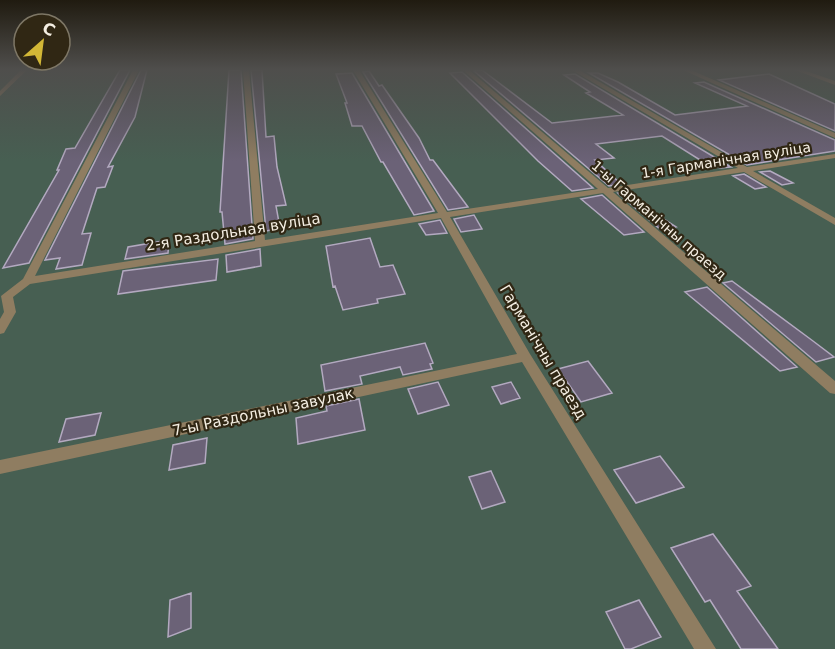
<svg xmlns="http://www.w3.org/2000/svg" width="835" height="649" viewBox="0 0 835 649" font-family="'DejaVu Sans',sans-serif">
<rect width="100%" height="100%" fill="#3b311d"/>
<path fill="#475f52" d="M0 70H835V649H0Z"/>
<path fill="#6b6277" stroke="#b3a9c0" stroke-width="1.5" d="M120 70H130L29 263 3 268 59 170H57L66 149 75 148Z
M141 70H147L135 117 108 167 113 166 105 187 97 188 82 234 91 233 82 265 56 269 60 258 45 260Z
M229 70H241L253 239 225 244 222 212H220Z
M251 70H262L266 137 274 136 277 167 286 205 276 206 280 228 266 231Z
M482 70 552 123 623 115 586 93 590 92 564 75 575 74 731 167 720 168 714 165H708L662 136 596 144 614 158 595 160 621 184 609 186 474 71Z
M369 71 379 86 382 85 419 138 430 160H433L468 207 448 210 363 72Z
M462 72 593 188 572 191 538 161 450 73Z
M352 73 434 211 414 215 383 162H381L362 126H352L345 103H347L336 74Z
M589 73H598L618 82 675 115 747 106 695 83 704 82 835 140V151L747 165Z
M769 74 835 104V131L719 80Z
M770 171 793 183 782 185 760 172Z
M744 174 766 187 755 189 733 176Z
M630 192 645 207 676 227 661 230 618 193Z
M602 195 644 232 624 235 581 199Z
M474 215 482 229 461 232 454 219Z
M440 220 447 233 426 235 419 224Z
M370 238 380 267 393 265 405 294 377 299 378 303 343 310 335 286 333 287 326 246Z
M169 240 168 253 125 259 128 247Z
M260 249 261 266 227 272 226 255Z
M218 259 216 280 118 294 123 271Z
M732 281 813 341 834 357 816 362 723 283Z
M707 287 797 367 780 371 685 292Z
M425 343 433 363 430 364 432 369 403 375 400 367 360 376 362 384 325 391 321 365Z
M588 361 612 393 581 402 558 369Z
M438 382 449 405 418 414 408 389Z
M511 382 520 398 501 404 492 387Z
M359 399 365 430 298 444 296 418 327 411 326 406Z
M101 413 95 435 59 442 66 419Z
M207 438 205 463 169 470 173 445Z
M660 456 684 487 636 503 614 470Z
M491 471 505 502 482 509 469 477Z
M713 534 751 586 737 591 778 649H741L710 600 705 602 671 548Z
M191 593V628L168 637 170 600Z
M639 600 661 637 631 649H625L606 612Z"/>
<g fill="none" stroke-linecap="round" stroke-linejoin="round">
<path fill="#8f7d61" fill-rule="evenodd" d="M21 70H27L0 96V91Z
M133 70H139L35 276 255 241 243 70H249L265 240 438 213 353 70H359L447 212 598 189 463 70H469L608 188 738 168 572 70H579L747 167 835 154V158L753 171 835 218V225L744 172 613 192 835 381V394L830 393 603 193 450 217 530 354 716 649H694L522 362 0 474V460L517 354 441 218 30 284 13 297 16 312 4 333 0 334V319L4 312 1 296 23 279Z
M683 70H691L835 133V138Z
M795 70H803L835 81V85Z"/>
</g>
<linearGradient id="sky" x2="0" y2="1"><stop stop-color="#201b10"/><stop offset="0.43" stop-color="#4f4e4c"/><stop offset="1" stop-color="#4f4e4c" stop-opacity="0"/></linearGradient>
<rect width="835" height="161" fill="url(#sky)"/>
<g text-anchor="middle" stroke-width="4.5" stroke-linejoin="round" paint-order="stroke">
<g font-size="14" fill="#f4eee2" stroke="#302714">
<text transform="translate(726 160) rotate(-9)" y="5">1-я Гарманічная вуліца</text>
<text transform="translate(659 220) rotate(41)" y="5">1-ы Гарманічны праезд</text>
</g>
<g font-size="15" fill="#f4eee2" stroke="#302714">
<text transform="translate(233 232) rotate(-9)" y="5">2-я Раздольная вуліца</text>
<text transform="translate(543 352) rotate(59)" y="5">Гарманічны праезд</text>
<text transform="translate(263 412) rotate(-12)" y="5">7-ы Раздольны завулак</text>
</g>
</g>
<g transform="translate(42 42) rotate(28)"><circle r="28" fill="#302714" stroke="#7e7766" stroke-width="1.5"/>
<path d="M0-4.5L10 22L0 15L-10 22Z" fill="#d2b736"/>
<text y="-9" font-size="16" font-weight="bold" text-anchor="middle" fill="#f4eee2">С</text>
</g>
</svg>
